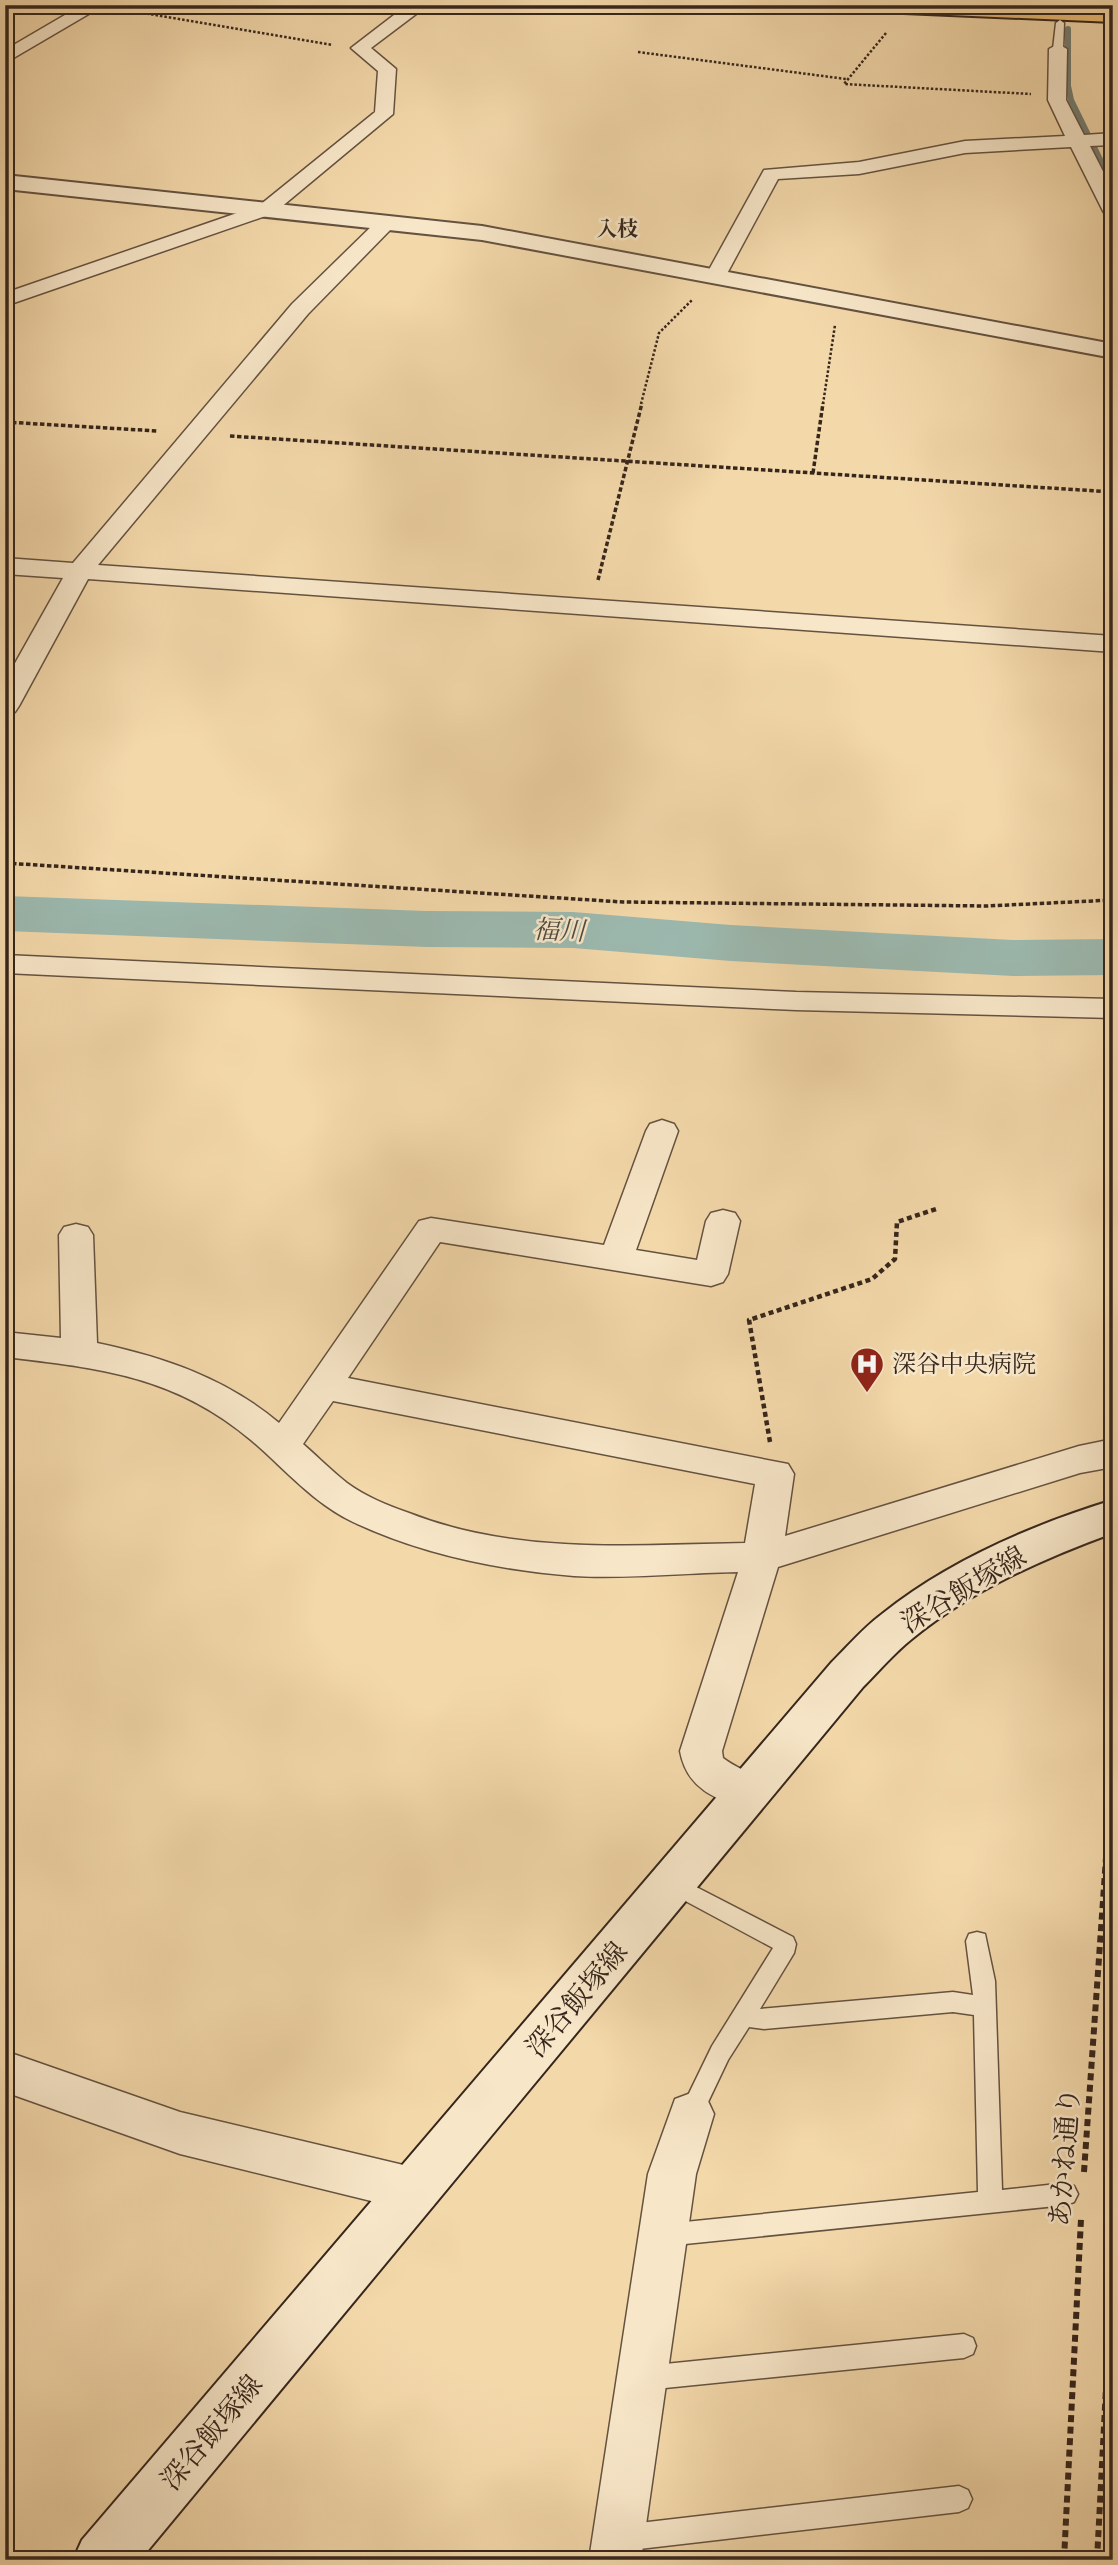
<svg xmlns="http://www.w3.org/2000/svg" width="1118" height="2565" viewBox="0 0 1118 2565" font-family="'Libre Bodoni','Noto Serif JP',serif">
<rect width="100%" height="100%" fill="#f3d8aa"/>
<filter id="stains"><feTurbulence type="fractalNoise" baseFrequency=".00286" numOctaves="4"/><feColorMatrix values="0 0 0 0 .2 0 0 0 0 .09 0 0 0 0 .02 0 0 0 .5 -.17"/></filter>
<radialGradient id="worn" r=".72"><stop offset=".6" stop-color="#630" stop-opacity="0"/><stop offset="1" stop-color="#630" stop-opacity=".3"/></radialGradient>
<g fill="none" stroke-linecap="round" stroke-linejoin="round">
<path stroke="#737e74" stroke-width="6" d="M1068 29V86L1071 100 1113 186"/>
<path fill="#9cb9af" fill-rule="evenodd" d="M5 896 427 911 573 912 731 925 1013 940 1113 939V975L1013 976 731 961 573 948 427 947 5 931Z"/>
<g stroke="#655240" stroke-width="3">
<path id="service" d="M1060 20 1064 23 1063 49 1058 52 1053 49 1056 23Z
M673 1875 793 1937 796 1944 794 1953 760 2009 953 1992 973 1995 966 1941 969 1934 977 1932 985 1934 995 1981 1002 2190 1066 2183 1074 2186 1078 2194 1074 2202 1066 2205 685 2244 657 2240 653 2232 657 2224 665 2221 685 2222 978 2192 974 2015 953 2012 764 2029 749 2027 728 2060 699 2121 691 2124 683 2121 679 2114 712 2046 773 1948 665 1890 662 1884 665 1878Z
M964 2334 973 2338 976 2346 973 2354 964 2358 665 2388 636 2378 633 2369 636 2360 645 2357 665 2364Z
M959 2486 968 2490 972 2499 968 2508 959 2512 622 2551 613 2547 609 2538 613 2529 622 2525Z"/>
</g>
<g stroke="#655240" stroke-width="3">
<path id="minor" d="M82 5H104L5 63V50Z
M407 5H428L371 48 396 69 393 114 274 213 5 306V293L260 205 375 112 378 71 351 48Z
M1058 44 1067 49 1066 100 1084 135 1113 133V145L1090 146 1113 191V217L1106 215 1103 211 1071 147 965 153 859 174 778 179 723 281H709L705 277 764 170 859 162 965 141 1065 136 1048 100 1049 49Z
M387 216 394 218 397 222 394 226 308 314 98 565 1113 636V652L88 579 19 706 15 712 5 714V681L63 578 5 574V558L73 563 292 304 380 218Z
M5 955 796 992 1113 999V1018L796 1010 5 973Z
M662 1120 674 1124 678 1131 636 1250 697 1260 706 1221 711 1213 723 1210 735 1213 740 1221 728 1274 723 1282 711 1286 440 1242 348 1378 788 1464 794 1474 785 1536 1079 1446 1113 1439V1467L1080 1473 778 1567 722 1751 723 1758C740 1771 761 1775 770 1793L764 1805 749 1810C715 1799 687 1789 680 1751L738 1572C684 1573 627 1579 574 1576 499 1570 421 1554 353 1522 313 1503 284 1468 251 1440 175 1376 100 1368 5 1357V1332L61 1338 59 1235 64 1227 76 1224 88 1227 93 1235 97 1343C163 1357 226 1378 279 1423L419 1221 431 1218 604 1245 646 1131 650 1124ZM333 1401 755 1484 745 1543C632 1545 516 1555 409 1513 387 1505 366 1497 347 1483 332 1471 318 1457 303 1444Z
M5 2051 180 2112 416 2168 433 2174 440 2190 433 2206 416 2212 180 2154 5 2092Z
M691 2093 707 2099 714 2114 696 2174 641 2560H589L648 2174 675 2099Z"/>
</g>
<g stroke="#655240" stroke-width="4">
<path id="tertiary" d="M5 175 482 226 1113 344V358L482 240 5 189Z"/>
</g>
<g stroke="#36261c" stroke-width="4">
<path id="secondary" d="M1113 1500V1533C1042 1559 972 1590 913 1638 894 1653 879 1671 863 1687L140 2560H73L82 2540 831 1663C848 1646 863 1628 882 1614 948 1561 1032 1525 1113 1500Z"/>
</g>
<g stroke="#36261c" stroke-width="4">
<path id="trunk" d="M849 5H998L1113 10V22L858 11Z"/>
</g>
<path stroke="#36261c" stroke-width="2.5" stroke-dasharray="2.5 2" stroke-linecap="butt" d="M120 9 333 45
M886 33 844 84 1031 94
M638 52 846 79
M641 404 659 333 693 299
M823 404 835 325"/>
<path stroke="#36261c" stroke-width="3.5" stroke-dasharray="4.5 2.5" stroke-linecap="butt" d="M5 422 158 431
M230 436 1113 492
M813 473 823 403
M598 580 642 403
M5 863 623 902 987 906 1113 900"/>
<path stroke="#36261c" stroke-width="4.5" stroke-dasharray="5 3.5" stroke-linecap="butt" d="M770 1442 749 1320 872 1279 895 1259 897 1222 936 1209"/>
<path stroke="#36261c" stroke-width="6" stroke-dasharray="7 4.5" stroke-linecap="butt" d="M1084 2172 1113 1758
M1064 2560 1081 2219
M1097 2560 1113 2255"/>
<use href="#service" fill="#f7e6c8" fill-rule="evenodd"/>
<use href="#minor" fill="#f7e6c8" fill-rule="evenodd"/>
<use href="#tertiary" fill="#f7e6c8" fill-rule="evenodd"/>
<use href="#secondary" fill="#f7e6c8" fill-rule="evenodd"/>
<use href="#trunk" fill="#eabc75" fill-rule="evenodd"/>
</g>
<defs>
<g id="hospital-pin" transform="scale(1.75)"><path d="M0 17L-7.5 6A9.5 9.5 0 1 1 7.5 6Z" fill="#8f2418" stroke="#f7e6c8"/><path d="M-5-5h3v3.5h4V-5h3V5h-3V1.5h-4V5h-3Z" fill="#fff"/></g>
</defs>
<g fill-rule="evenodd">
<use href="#hospital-pin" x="867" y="1364"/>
</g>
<g text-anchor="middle" stroke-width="5" stroke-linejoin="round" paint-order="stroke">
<g font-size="21" font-weight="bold" fill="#36261c" stroke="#f7e6c8">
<text x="617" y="236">入枝</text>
</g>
<g font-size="24" fill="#36261c" stroke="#f7e6c8" text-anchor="start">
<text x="892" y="1372">深谷中央病院</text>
</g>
<g font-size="26" font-style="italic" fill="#504b41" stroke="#f7e6c8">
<text transform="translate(559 930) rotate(2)" y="9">福川</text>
</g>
<g font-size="28" fill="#36261c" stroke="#f7e6c8">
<text transform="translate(963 1589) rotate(-31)" y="10">深谷飯塚線</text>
<text transform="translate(576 1999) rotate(-50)" y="10">深谷飯塚線</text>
<text transform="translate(1064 2157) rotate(-86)" y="10">あかね通り</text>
<text transform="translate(211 2432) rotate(-50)" y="10">深谷飯塚線</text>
</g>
</g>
<rect width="1118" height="2565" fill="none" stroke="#f3d8aa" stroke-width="28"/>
<rect x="7" y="7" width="1104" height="2551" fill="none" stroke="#36261c" stroke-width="3.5"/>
<rect x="14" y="14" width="1090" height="2537" fill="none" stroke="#36261c" stroke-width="2"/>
<rect width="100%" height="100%" filter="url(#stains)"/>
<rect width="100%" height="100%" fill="url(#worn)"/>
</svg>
